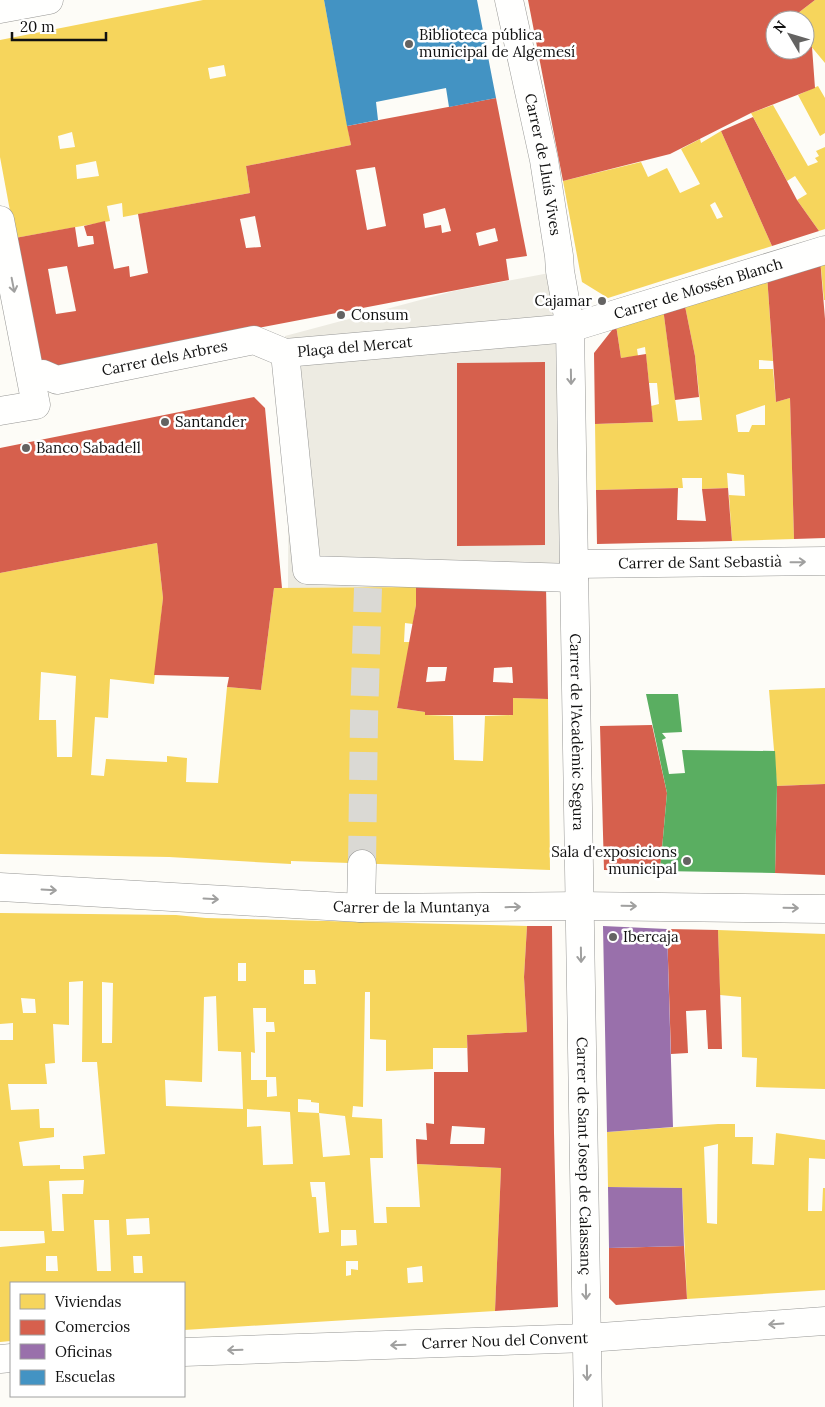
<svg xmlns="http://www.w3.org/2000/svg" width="825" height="1407" viewBox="0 0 825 1407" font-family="Lora,serif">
<rect width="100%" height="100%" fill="#fdfcf7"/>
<path fill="#edebe2" d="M560 271 575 586 288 588 289 387 285 336 454 291Z"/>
<path fill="#f6d55c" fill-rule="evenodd" d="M203 0H324L351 145 246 166 250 193 123 217 122 203 107 206 110 221 15 238 0 157V40ZM224 65 226 76 210 79 208 68ZM72 132 75 147 60 149 58 136ZM96 161 99 176 77 179 76 165Z
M815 0H825V63L805 39V20H789Z
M818 86 825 98V133L820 136 798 95Z
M773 105 808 166 818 162 815 158 819 156 816 151 825 147V229L819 231 797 200 807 194 795 176 787 181 751 113Z
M721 131 772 246 608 298 582 282 563 181 641 162 648 177 667 168 680 193 700 184 681 149 700 139 701 143ZM715 202 723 217 717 219 710 205Z
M825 256V300H824L820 258Z
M767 275 773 361 759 360V369H773L776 402 790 398 794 539 732 541 729 495 745 496 744 475 727 473 728 488 702 489V478H682L683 488 596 490 595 424 653 422 651 406 659 404 657 383H649L645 347 637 349 638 356 621 358 616 325 663 308 678 421 702 420 695 356 684 301ZM765 405V425H752L749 432H738L736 415Z
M157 543 163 598 154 684 110 679 108 718 95 717 91 775 104 776 106 759 167 762V756L187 758 186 782 218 783 227 687 261 690 274 588 416 587V605L413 624 405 623 404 642H410L397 708 425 712V715L453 716 454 760 483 761 485 716 513 715V698L548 699 550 870 291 861V864L169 857 0 854V573ZM41 672 76 676 72 757H57L56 720H39Z
M825 688V784L777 786 769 690Z
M0 913 176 915 206 918 527 926 524 977 527 1032 467 1035V1048H433V1069L386 1071V1040L370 1039V992H365L363 1107 353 1106 352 1117 382 1119 383 1158H370L374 1223H387L386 1207H420L417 1164 501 1168 495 1311 184 1330V1283H11V1341L0 1342V1247L45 1243 44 1231H0V1040H13V1023L0 1024ZM238 963H246V981H238ZM304 970H315L316 984H304ZM83 981 82 1062H97L105 1154 83 1156 84 1169H60V1165L23 1166 19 1142 54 1137V1128H40L39 1109 11 1110 8 1084H47L45 1064 55 1063 53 1024 69 1025V982ZM102 982 113 983 112 1043H102ZM216 996 218 1051 241 1052 243 1109 166 1106 165 1080 202 1082 204 997ZM21 998 35 999 36 1013H23ZM253 1008H266V1022H274L275 1032H266V1077H276L277 1096 267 1097V1080H251V1052L255 1053ZM298 1099 311 1100V1102L319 1103V1113L345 1116 350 1155 323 1157 319 1113 298 1112ZM247 1109 290 1112 293 1164 263 1165 261 1126 247 1127ZM84 1180 83 1194H62L64 1231H52L49 1181ZM310 1182H325L329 1232 319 1233 316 1197H312ZM149 1218 150 1234 127 1235 126 1219ZM94 1220H109L111 1271H97ZM341 1230H356L357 1245 341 1246ZM46 1256H57L58 1271H46ZM133 1256H142L143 1273H134ZM346 1261H358V1270L351 1269V1275L346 1276ZM422 1266 423 1282 408 1283 407 1268Z
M718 930 825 934V1089L756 1087 757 1058 742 1057 741 997 720 995Z
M718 1124H735V1137H753L752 1164 774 1165 776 1133 825 1140V1159L809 1158 808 1211H822L823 1188H825V1290L687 1299 682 1188 608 1187 607 1132ZM718 1144 717 1224 707 1223 704 1147Z"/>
<path fill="#d6604d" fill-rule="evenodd" d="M528 0H815L789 20H775V50H805V39L812 47 815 88 751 113 670 154 563 181Z
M496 98 527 256 506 259 509 280 43 369 15 238 75 227 78 247 94 244 93 236H87L84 226 105 221 114 269 129 266 130 277 148 273 138 214 250 193 246 166 351 145 347 126ZM375 167 386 226 367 230 356 170ZM445 208 451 231 442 233 441 225 425 228 423 214ZM255 216 261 247 246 248 240 219ZM495 228 498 241 479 246 476 233ZM67 266 76 311 56 314 48 269Z
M753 117 797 200 819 231 772 246 721 131Z
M820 258 825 319V538L794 539 790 398 776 402 767 275Z
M684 301 695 356 699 397 675 400 663 308Z
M616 325 621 358 646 354 653 422 595 424 594 353Z
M545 362V545L457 546V363Z
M254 397 265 408 282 588H274L261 690 227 687 229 677 154 675 163 598 157 543 0 573V448Z
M678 488 677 520 706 521 702 489 728 488 732 541 597 544 596 490Z
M546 586 548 699 513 698V715H425V712L397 708 416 605V587ZM428 667H447L445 681 426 682ZM512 667 513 683 493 682 494 668Z
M652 725 667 793 660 871 604 870 600 726Z
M825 784V875L775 873 777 786Z
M527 926H552L554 1133 558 1307 495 1311 501 1168 417 1164 416 1139 427 1140 426 1123 434 1124V1072H468L467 1035 527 1032 524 977ZM452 1126 485 1128 484 1144H450Z
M667 929 718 930 722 1049H708L706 1010 686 1011 688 1053 671 1054Z
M684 1246 687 1299 616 1305 609 1298V1248Z"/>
<path fill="#9970ab" d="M603 926 667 929 673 1127 607 1132Z
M608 1187 682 1188 684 1246 609 1248Z"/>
<path fill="#4393c3" d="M324 0H477L496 98 449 107 446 88 376 102 378 120 347 126Z"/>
<path fill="#5aae61" d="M646 694H678L682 732 662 733 666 738 662 740 669 774 685 773 682 750 775 751 777 786 775 873 660 871 667 793Z"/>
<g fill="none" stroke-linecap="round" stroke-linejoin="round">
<path stroke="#dad9d4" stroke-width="28" stroke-dasharray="28 14" stroke-linecap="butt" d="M362 864 364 719 368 588"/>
<g stroke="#979795" stroke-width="29">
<g id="minor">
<path id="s1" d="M509 0 544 160 559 256 560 271 570 328 588 1407"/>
<path d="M0 9 49 0"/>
<path d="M0 220 36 405 0 411"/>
<path d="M285 353 307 570 574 578"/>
<path id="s2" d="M43 374 57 380 254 340 285 353 570 328 825 250"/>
<path id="s3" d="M574 564 825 561"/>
<path id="s4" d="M0 887 361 908 580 906 825 909"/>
<path d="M361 908 362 864"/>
<path id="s5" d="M184 1352 587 1338 825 1321"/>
<path d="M0 1359 11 1358"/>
</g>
</g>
<use href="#minor" stroke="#fffffe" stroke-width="28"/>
</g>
<defs><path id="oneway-shaft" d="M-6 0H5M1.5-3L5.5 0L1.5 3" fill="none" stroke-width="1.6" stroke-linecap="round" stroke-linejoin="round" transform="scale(1.25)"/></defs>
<g stroke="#a0a09f">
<use href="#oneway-shaft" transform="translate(13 285) rotate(79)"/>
<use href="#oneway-shaft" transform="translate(571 377) rotate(89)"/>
<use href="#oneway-shaft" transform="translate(798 562) rotate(-1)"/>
<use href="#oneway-shaft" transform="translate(49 890) rotate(3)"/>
<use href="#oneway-shaft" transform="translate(211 899) rotate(3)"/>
<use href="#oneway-shaft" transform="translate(629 906) rotate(1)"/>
<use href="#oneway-shaft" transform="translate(513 907) rotate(-1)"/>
<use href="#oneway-shaft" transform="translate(791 908) rotate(1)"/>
<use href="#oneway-shaft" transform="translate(581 955) rotate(89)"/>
<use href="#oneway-shaft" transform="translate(586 1292) rotate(89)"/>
<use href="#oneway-shaft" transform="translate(776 1324) rotate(176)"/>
<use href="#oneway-shaft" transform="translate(398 1345) rotate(178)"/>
<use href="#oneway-shaft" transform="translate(235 1350) rotate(178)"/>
<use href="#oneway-shaft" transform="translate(587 1373) rotate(89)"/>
</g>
<g fill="#646362" stroke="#fff" stroke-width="2">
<circle cx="409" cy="44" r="5"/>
<circle cx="602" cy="301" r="5"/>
<circle cx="341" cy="315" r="5"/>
<circle cx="165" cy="422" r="5"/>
<circle cx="26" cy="448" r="5"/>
<circle cx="687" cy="861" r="5"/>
<circle cx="613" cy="937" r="5"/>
</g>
<g text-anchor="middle" stroke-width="5" stroke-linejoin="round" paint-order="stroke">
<g font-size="15" fill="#111" stroke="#fff" text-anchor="start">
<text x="419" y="40">Biblioteca pública<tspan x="419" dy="17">municipal de Algemesí</tspan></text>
<text x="592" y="306" text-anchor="end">Cajamar</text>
<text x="351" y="320">Consum</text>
<text x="175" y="427">Santander</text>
<text x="36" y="453">Banco Sabadell</text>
<text x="677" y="857" text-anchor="end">Sala d'exposicions<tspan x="677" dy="17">municipal</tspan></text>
<text x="623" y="942">Ibercaja</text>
</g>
<g font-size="15" fill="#111" stroke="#fff">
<text dy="5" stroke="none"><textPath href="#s1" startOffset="168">Carrer de Lluís Vives</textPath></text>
<text dy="5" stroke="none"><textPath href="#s2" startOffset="670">Carrer de Mossén Blanch</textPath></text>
<text dy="5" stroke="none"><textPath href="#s2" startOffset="320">Plaça del Mercat</textPath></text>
<text dy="5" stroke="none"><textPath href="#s2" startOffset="125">Carrer dels Arbres</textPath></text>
<text dy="5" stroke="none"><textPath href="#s3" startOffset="126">Carrer de Sant Sebastià</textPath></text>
<text dy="5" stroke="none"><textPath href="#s1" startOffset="738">Carrer de l'Acadèmic Segura</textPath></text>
<text dy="5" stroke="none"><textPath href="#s4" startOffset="412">Carrer de la Muntanya</textPath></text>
<text dy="5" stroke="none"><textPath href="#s1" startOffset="1162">Carrer de Sant Josep de Calassanç</textPath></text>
<text dy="5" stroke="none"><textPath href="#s5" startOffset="321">Carrer Nou del Convent</textPath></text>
</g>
</g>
<rect x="10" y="1282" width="175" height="115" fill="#ffffff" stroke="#a0a0a0"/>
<rect x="20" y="1294" width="25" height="15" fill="#f6d55c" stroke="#a0a0a0"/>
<text x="55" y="1307" font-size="15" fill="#111111">Viviendas</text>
<rect x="20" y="1320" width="25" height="15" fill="#d6604d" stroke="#a0a0a0"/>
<text x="55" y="1332" font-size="15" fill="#111111">Comercios</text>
<rect x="20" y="1344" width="25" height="15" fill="#9970ab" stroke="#a0a0a0"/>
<text x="55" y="1357" font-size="15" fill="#111111">Oficinas</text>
<rect x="20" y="1370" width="25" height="15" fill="#4393c3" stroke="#a0a0a0"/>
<text x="55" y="1382" font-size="15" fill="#111111">Escuelas</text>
<g transform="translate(790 35) rotate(308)"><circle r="24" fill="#ffffff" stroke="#a0a0a0"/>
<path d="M0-4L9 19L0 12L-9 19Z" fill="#646362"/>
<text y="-8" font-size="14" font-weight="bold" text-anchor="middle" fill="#111111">N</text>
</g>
<path d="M12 32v8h94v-8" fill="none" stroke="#111111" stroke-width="2.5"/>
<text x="20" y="32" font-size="15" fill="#111111" stroke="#ffffff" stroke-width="4" paint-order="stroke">20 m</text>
</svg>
